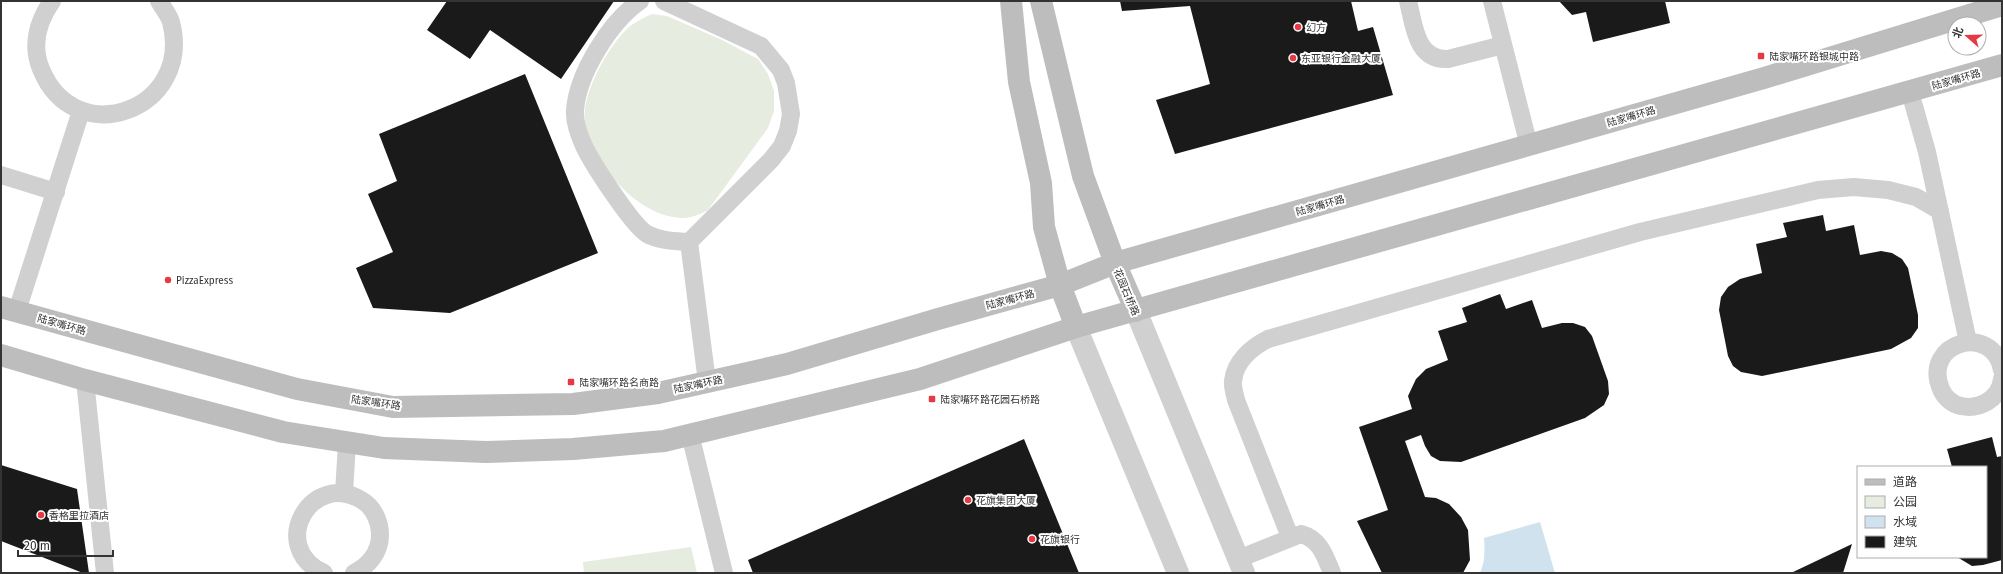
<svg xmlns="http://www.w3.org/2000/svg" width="2003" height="574" viewBox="0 0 2003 574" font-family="'Fira Sans','Noto Sans SC',sans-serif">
<rect width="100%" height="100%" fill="#fff"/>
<path fill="#e6ecdf" d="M652 14 667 16 722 40 758 59 768 74 774 91V111L768 128 708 210C700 214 692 218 683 218 639 218 591 163 585 122 581 96 607 48 626 30 633 23 643 18 652 14Z
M691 547 697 573H584L583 562Z"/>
<path fill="#cfe2ee" d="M1540 522 1555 573H1480C1485 562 1485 551 1484 538Z"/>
<path fill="#1a1a1a" d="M447 1H614L561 79 490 30 470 59 427 30Z
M1120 1H1351L1358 31 1373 27 1393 95 1175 154 1156 100 1210 84 1190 6 1122 11Z
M1559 1H1665L1670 23 1593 42 1586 12 1572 15Z
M525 74 598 253 450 313 373 308 356 268 393 252 368 194 397 181 379 134Z
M1823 215 1826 231 1854 225 1860 255 1881 251 1892 253 1902 259 1908 268 1918 315V328L1911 338 1891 349 1762 376 1741 372 1733 366 1728 356 1719 310 1721 297 1728 287 1740 279 1762 273 1756 244 1787 237 1783 223Z
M1500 294 1506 309 1532 300 1542 328 1562 323H1573L1585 327 1592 336 1608 381 1609 394 1604 405 1585 418 1461 462 1440 461 1431 456 1425 446 1421 435 1405 441 1425 497 1436 498 1449 504 1461 517 1468 530 1470 560 1463 573H1382L1357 521 1388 510 1359 427 1412 409 1408 396 1416 379 1426 369 1448 360 1438 331 1467 322 1462 308Z
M1992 437 1997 457 2002 456V560L1983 565 1972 566 1957 557H1986V467H1952L1947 449Z
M1024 439 1079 573H753L748 560Z
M1 465 77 489 89 573H83L1 541Z
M1852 544 1843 573H1791Z"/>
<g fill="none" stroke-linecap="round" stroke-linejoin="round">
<path stroke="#d0d0d0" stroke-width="18" d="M52 1C38 21 31 45 41 69 75 153 194 110 171 22 169 15 163 8 159 1
M640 1C610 22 578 73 575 110 574 122 579 135 584 146 592 163 632 225 647 234 660 241 675 241 689 242L771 160 782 146 788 131 791 114 786 83 781 70 761 46 664 1
M1408 1C1414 25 1416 61 1448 59L1503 45
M1492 1 1529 146
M1910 92 1927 152 1968 342
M1 175 56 192
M689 242 707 382
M17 311 81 111
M2002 370C1993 322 1921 342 1941 389 1944 397 1953 405 1961 406 1979 410 2000 399 2002 379
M85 380 105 573
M690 434 724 573
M344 493 347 443
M1290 537 1236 400C1235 394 1232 387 1233 381 1235 361 1252 347 1268 339L1640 232 1818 190 1854 187 1888 190 1916 197 1940 211
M1238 559 1301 534C1320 539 1325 556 1332 573
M324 573C267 548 311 468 363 501 374 508 380 522 380 535 380 553 368 566 354 573"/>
<path stroke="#d0d0d0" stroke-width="22" d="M1136 311 1244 573
M1076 327 1178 573"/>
<path stroke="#bdbdbd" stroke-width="22" d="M1011 1 1019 82 1041 183 1044 227 1060 285 1076 327
M1041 1 1083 176 1115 263 1136 311
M1 307 297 389 393 407 573 404 658 393 787 364 938 319 1060 285 1115 263 1764 78 2002 5
M1 355 85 380 283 432 384 448 486 452 573 449 664 441 920 379 1076 327 2002 65"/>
</g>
<g fill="#e63946" stroke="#fff" stroke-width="1.5">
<circle cx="1298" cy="27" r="4"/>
<rect x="1757" y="52" width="8" height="8" rx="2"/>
<circle cx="1293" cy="58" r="4"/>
<circle cx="168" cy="280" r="4"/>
<rect x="567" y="378" width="8" height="8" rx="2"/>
<rect x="928" y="395" width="8" height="8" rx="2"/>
<circle cx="968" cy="500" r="4"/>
<circle cx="41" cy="515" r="4"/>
<circle cx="1032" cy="539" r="4"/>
</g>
<g text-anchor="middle" stroke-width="4" stroke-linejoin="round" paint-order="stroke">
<g font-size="10" fill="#333" stroke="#fff" text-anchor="start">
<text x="1306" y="31">幻方</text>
<text x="1769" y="60">陆家嘴环路银城中路</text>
<text x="1301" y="62">东亚银行金融大厦</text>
<text x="176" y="284">PizzaExpress</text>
<text x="579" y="386">陆家嘴环路名商路</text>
<text x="940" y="403">陆家嘴环路花园石桥路</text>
<text x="976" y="504">花旗集团大厦</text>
<text x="49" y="519">香格里拉酒店</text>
<text x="1040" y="543">花旗银行</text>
</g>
<g font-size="10" fill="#333" stroke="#fff">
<text transform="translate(1956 79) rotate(-16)" y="4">陆家嘴环路</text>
<text transform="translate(1631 116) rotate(-16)" y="4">陆家嘴环路</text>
<text transform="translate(1320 205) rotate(-16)" y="4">陆家嘴环路</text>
<text transform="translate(1127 292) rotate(67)" y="4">花园石桥路</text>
<text transform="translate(1010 299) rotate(-15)" y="4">陆家嘴环路</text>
<text transform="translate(62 324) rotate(16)" y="4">陆家嘴环路</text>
<text transform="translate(698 384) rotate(-12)" y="4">陆家嘴环路</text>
<text transform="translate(376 402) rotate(8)" y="4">陆家嘴环路</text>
</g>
</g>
<rect width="2003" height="574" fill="none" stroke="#333333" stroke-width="4"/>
<rect x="1857" y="466" width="130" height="92" fill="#ffffff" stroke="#adadad"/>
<rect x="1865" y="479" width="20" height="6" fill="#bdbdbd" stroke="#adadad"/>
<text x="1893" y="486" font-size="12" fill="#333333">道路</text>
<rect x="1865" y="496" width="20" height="12" fill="#e6ecdf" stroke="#adadad"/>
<text x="1893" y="506" font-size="12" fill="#333333">公园</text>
<rect x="1865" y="516" width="20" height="12" fill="#cfe2ee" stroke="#adadad"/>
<text x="1893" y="526" font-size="12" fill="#333333">水域</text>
<rect x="1865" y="536" width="20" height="12" fill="#1a1a1a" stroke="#adadad"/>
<text x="1893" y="546" font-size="12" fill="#333333">建筑</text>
<g transform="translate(1967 36) rotate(290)"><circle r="19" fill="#ffffff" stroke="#adadad"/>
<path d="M0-3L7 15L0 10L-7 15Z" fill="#e63946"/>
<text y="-6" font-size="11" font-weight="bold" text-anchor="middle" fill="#333333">北</text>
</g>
<path d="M18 550v6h95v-6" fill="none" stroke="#333333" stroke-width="2"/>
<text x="24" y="550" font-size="12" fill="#333333" stroke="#ffffff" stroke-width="3" paint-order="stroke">20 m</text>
</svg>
